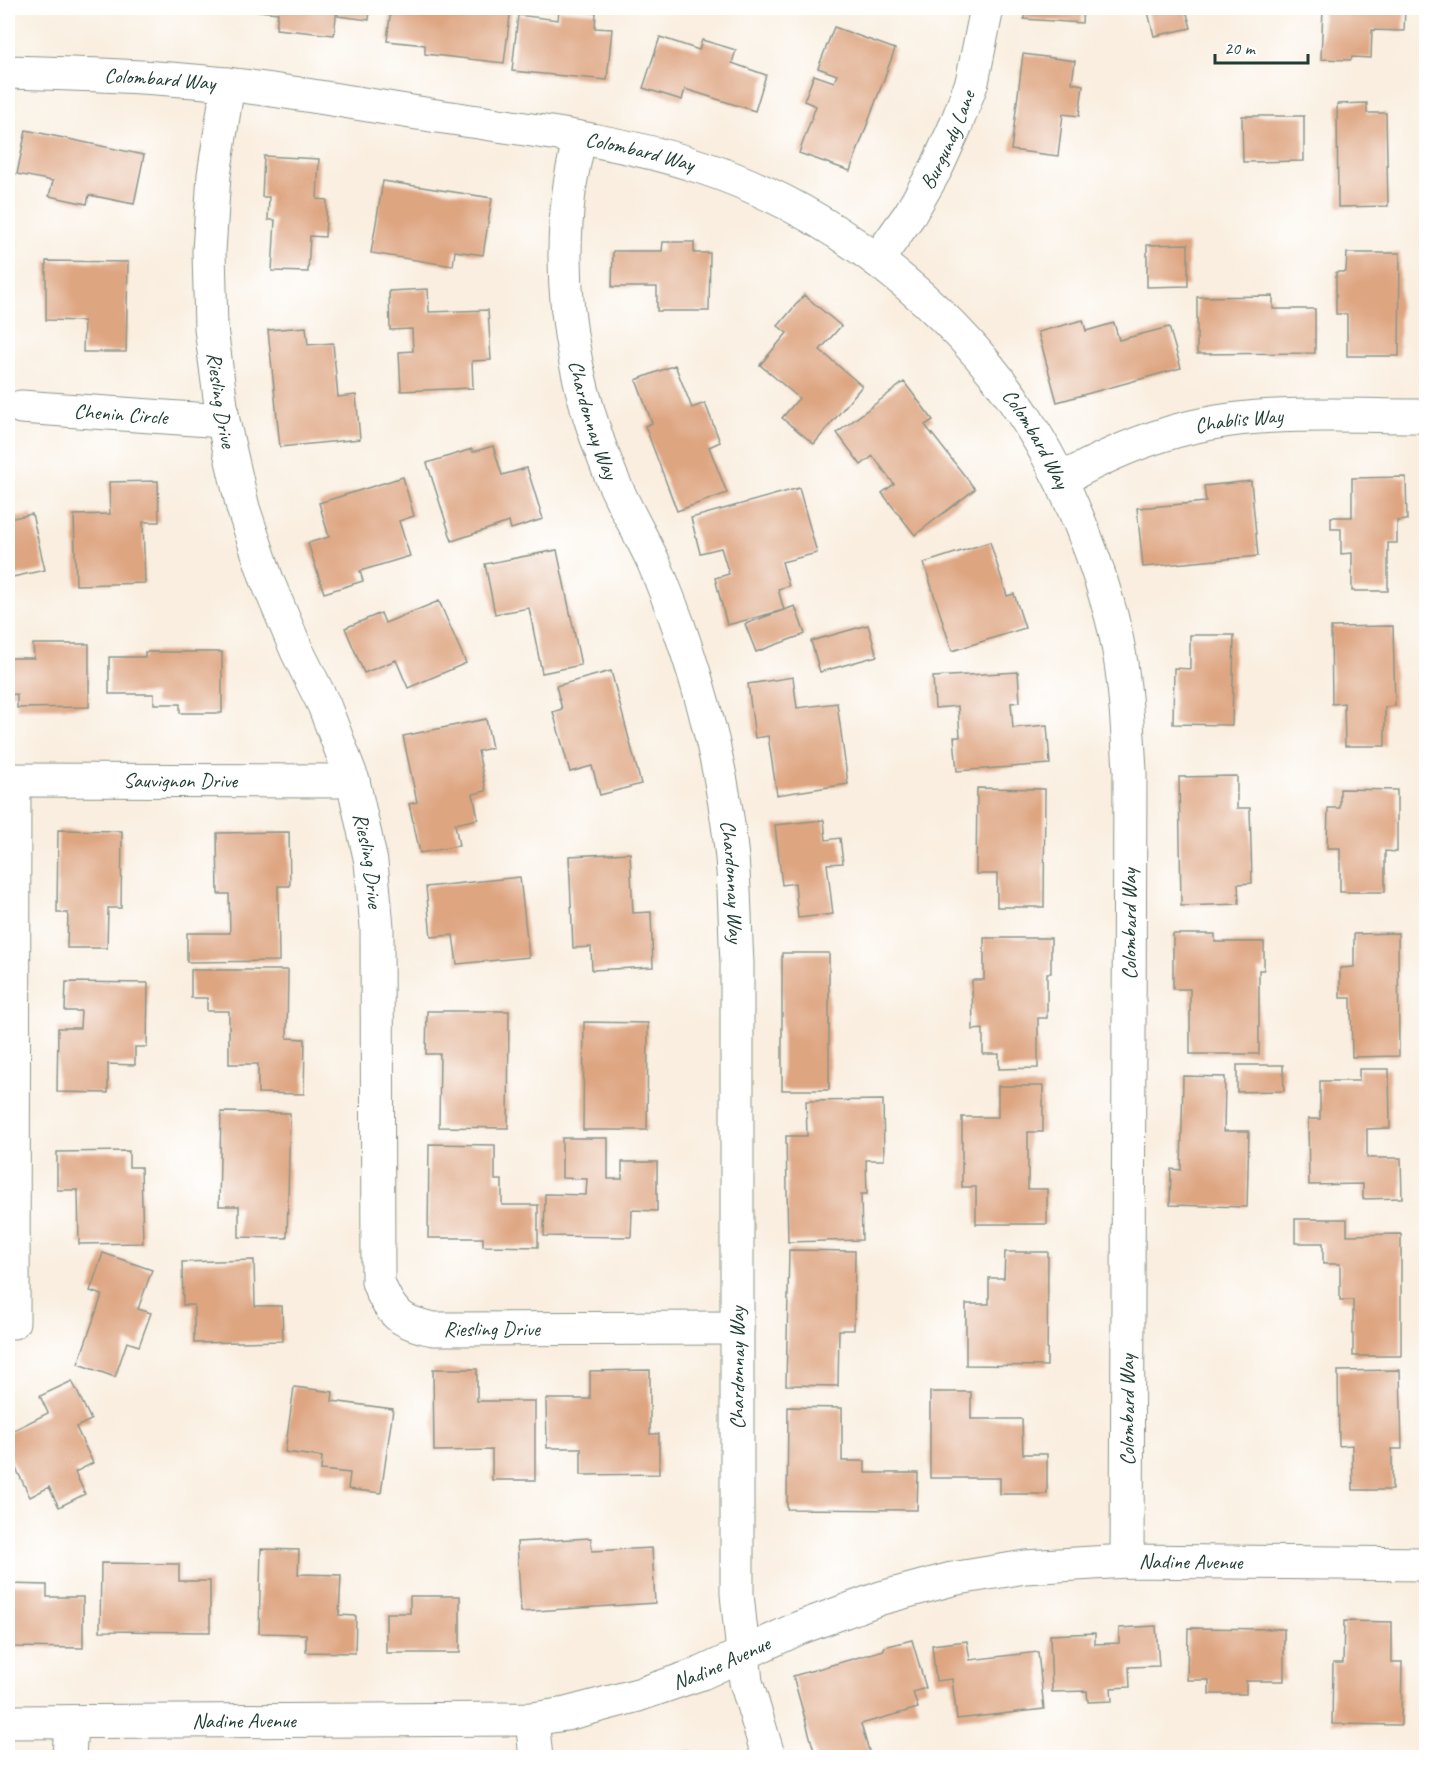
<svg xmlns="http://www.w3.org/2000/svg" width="1434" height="1765" viewBox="0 0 1434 1765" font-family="Caveat,sans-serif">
<rect width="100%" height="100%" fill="#fff"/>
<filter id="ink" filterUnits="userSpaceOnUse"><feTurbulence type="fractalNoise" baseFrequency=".0167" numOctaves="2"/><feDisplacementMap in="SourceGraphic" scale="12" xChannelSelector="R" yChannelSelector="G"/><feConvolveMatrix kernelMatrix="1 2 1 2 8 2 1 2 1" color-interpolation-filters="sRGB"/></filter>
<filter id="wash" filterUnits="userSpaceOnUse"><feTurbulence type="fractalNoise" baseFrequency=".008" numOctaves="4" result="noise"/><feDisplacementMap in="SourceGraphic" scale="24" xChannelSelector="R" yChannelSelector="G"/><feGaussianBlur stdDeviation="1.35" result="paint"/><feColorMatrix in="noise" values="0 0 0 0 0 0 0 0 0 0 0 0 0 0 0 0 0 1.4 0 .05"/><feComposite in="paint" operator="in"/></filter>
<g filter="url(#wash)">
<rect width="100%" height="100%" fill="#f9eedf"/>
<g id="blocks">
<path fill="#dea581" d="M162 8H213L212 14 162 9Z
M250 8H337L334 35 276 29 278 13 250 10Z
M339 8H370L369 20 338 16Z
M391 8H511L504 63 425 54V45L387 41Z
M1025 8H1083L1082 23 1024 19Z
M1147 8H1192L1186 10 1191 28 1154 36Z
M1323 8H1405L1404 31 1372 30 1371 58 1352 57 1351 60 1321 59Z
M559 10 596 13 595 28 612 29 607 80 512 71 518 15 558 20Z
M834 27 895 49 850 171 799 153 816 106 804 101 814 75 834 82 837 75 818 68Z
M660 37 699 50 702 40 736 50 732 63 766 75 755 111 685 89 682 100 643 88Z
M1023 54 1075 61 1072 83 1083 85 1079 116 1063 114 1058 156 1011 150Z
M1367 103V113H1386L1388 206 1338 207 1337 104Z
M1242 116H1304V161L1243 162Z
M26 130 144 155 134 204 89 195 87 204 49 196 53 181 17 174Z
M264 156 319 159 317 199 327 200 325 237 310 236 308 272 272 271 275 220H268L269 197H262Z
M383 181 492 198 483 255 455 251 453 266 371 253Z
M663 242H694V253H710L709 311H657V287H612L613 251H662Z
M1188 244V286L1147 287V245Z
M1347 253H1400L1399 356H1347V314H1336V272H1346Z
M46 261 128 262 126 352H83L84 321 46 320Z
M428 289 429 312 488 310 491 360 472 361 473 388 401 391 399 352 413 351 412 329 390 330 389 291Z
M804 295 841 326 820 350 862 386 814 444 782 418 799 398 760 365 787 333 778 326Z
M1273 296V309H1315V353L1197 354V297Z
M1083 320 1086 331 1114 323 1119 340 1169 327 1181 368 1057 402 1038 332Z
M306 327 308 345 333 343 338 397 356 395 360 439 280 447 268 330Z
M675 365 692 408 705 403 720 442 709 447 727 493 677 511 645 426 652 423 636 380Z
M904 382 933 420 925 425 975 489 915 535 882 493 894 484 873 456 861 465 837 433Z
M493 446 502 475 527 468 543 519 511 529 509 522 452 541 427 463 472 449 473 452Z
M403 477 414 516 399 521 410 556 360 571 363 581 324 593 308 543 329 537 319 503Z
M1406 477 1407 520 1397 521V543H1388V591H1352V553L1341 554V529H1331V517H1352V478Z
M158 481 159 522H143L145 583 76 585 74 515 110 514 109 482Z
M1251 481 1258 556 1143 567 1137 508 1206 502 1204 486Z
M799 488 817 553 782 562 789 586 778 589 784 610 727 625 715 578 729 574 721 548 700 553 691 518Z
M32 514 45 570 8 578V519Z
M990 542 1007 596 1014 594 1025 628 952 651 924 563Z
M557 550 581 665 542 673 529 608 495 614 485 564Z
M439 601 466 663 408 688 396 660 364 673 345 628 381 613 385 623Z
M795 606 805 634 756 652 745 624Z
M868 625 877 656 820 672 811 641Z
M1393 626 1395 706 1385 707V746H1345L1344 703 1332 704 1331 627Z
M1190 635H1234L1232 725 1173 724 1174 668 1190 669Z
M33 644H89V707L17 708V694L8 695V658H34Z
M145 652H222V713H180V704H154V694H109V657H145Z
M611 671 641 784 600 795 592 766 570 772 553 712 562 709 556 686Z
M1018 672 1020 702 1011 703 1013 728 1047 725 1050 764 957 771 954 737H960L958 706 935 708 933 677Z
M793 677 797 708 837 703 848 784 777 795 768 736 755 738 748 684Z
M486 719 492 748 478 751 486 791 473 794 478 819 455 824 459 846 420 853 409 804 417 802 403 736Z
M1237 776V808H1250L1252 883 1238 884 1239 904 1181 906 1179 777Z
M977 788 1045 789 1044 907H997V874H976Z
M1340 789 1397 790V852L1385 851V892H1340V848H1327L1328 808H1340Z
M824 820 826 840 840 838 843 863 827 864 833 914 798 918 795 883 782 885 775 825Z
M58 830 122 831 121 908H108L107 948H67L68 913H57Z
M289 832 290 886H278L279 961 187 962V933H230L229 894H218L217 833Z
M630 853 633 913 651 912 653 967 592 970 591 947 573 948 569 856Z
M520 877 529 957 457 964 453 935 431 937 426 887Z
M1398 933 1399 1056 1352 1057 1351 998H1340V968L1354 967V934Z
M1173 934H1215V942H1264V970H1259V1054H1190V989H1173Z
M984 938H1051V973H1047V1018H1038V1068L999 1069V1054H983V1029L973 1030 972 980H984Z
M782 953H829V1090H782Z
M191 970H288L287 1038 305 1039 304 1094 258 1093V1064H229V1011H207V998H191Z
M66 982 148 983 147 1047H135V1065L108 1064V1093L57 1092 58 1028H80L81 1011H65Z
M427 1011H509L508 1128 439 1127 440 1054H426Z
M584 1022 648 1023 647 1130H583Z
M1237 1065H1283L1284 1091 1237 1092Z
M1359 1069H1389L1390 1128 1367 1129V1158H1401L1402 1198 1363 1199V1184L1309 1185 1308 1119H1320V1081H1359Z
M1183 1076 1225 1077 1224 1131H1249L1247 1207 1170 1205 1171 1169 1181 1170Z
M998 1086H1043V1132H1028V1189H1047V1224H976V1187H962V1117H998Z
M883 1100 884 1160H866L867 1194H861L862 1240 788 1242 786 1136H807L806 1101Z
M221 1112 290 1113 287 1238 239 1237V1206H219Z
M562 1138H608V1179H622V1162H657V1211L632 1210 631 1237 544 1236 545 1194 586 1195 587 1179 562 1178Z
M429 1144 495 1145V1180H502V1205H538V1247L483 1246V1238H428Z
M129 1151V1167H141L143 1243 79 1244 78 1190H57V1152Z
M1295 1219H1347V1235L1401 1234V1356H1353V1300H1340V1264H1323V1243H1295Z
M789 1250 855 1251 854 1330H839L838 1386 786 1385Z
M1005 1252H1048L1047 1366 966 1365V1304H989V1278H1004Z
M103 1253 152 1270 138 1309 151 1313 139 1346 127 1342 115 1377 78 1364 102 1295 90 1291Z
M254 1260 255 1306H282L283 1341 194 1343V1305H183L182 1262Z
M433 1369H477V1401H535V1480H492V1450L434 1451Z
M650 1370V1434H659V1474L581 1475V1448H547L546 1399H590V1371Z
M1400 1370 1402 1449H1392V1490H1353L1352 1445 1339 1446 1338 1371Z
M72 1381 91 1420 76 1427 93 1463 75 1472 85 1494 59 1507 49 1487 30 1497 8 1452V1433L48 1413 40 1396Z
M294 1387 333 1392 332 1401 393 1409 381 1493 348 1489 350 1473 321 1470 322 1457 285 1452Z
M930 1392H971V1419H1022L1023 1454H1047V1494H1000V1478H930Z
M788 1407 842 1408V1461H865V1473H918L917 1510 787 1509Z
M591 1538 592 1551 652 1548 655 1603 521 1612 517 1542Z
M261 1549 299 1550 298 1574 341 1575 339 1615 356 1616 355 1653 306 1652V1634L259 1633Z
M101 1563 179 1564V1581H210V1632L100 1631Z
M8 1584 47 1585V1597H83V1648L9 1647 10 1632H8Z
M410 1596H460V1653H386V1613H410Z
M1344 1621 1392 1622V1662H1402L1401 1725 1332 1724 1333 1663H1343Z
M1156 1626 1159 1666 1129 1667 1130 1687 1111 1688 1112 1701 1088 1702 1087 1691 1052 1692 1050 1635 1095 1633V1644L1119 1643V1628Z
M1188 1628 1284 1629V1681H1246V1694H1209V1680H1187Z
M912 1640 926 1688 913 1692 918 1708 861 1724 871 1758H816L793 1676 884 1650V1647Z
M967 1641 970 1660 1038 1652 1044 1709 957 1719 952 1679 936 1681 932 1645Z
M692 1750 694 1758H666V1757Z"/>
</g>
</g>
<g filter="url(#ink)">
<use href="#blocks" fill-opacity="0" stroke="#8c968a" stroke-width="1.5"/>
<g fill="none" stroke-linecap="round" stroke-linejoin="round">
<g stroke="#8c968a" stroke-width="35">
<g id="minor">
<path id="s1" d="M8 72C80 74 152 76 225 84 292 91 358 104 425 114 518 129 614 138 704 168 830 210 953 305 1025 417 1064 478 1092 545 1111 615 1125 666 1127 719 1130 771L1127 1561"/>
<path id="s2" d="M228 84 214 175 209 251 211 328 223 421 243 508 267 580 297 651 324 705 353 781 371 862 377 927 378 1282C390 1314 401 1323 434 1329L737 1328"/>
<path id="s3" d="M579 138C576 156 571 174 569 192 557 287 573 382 609 471 621 502 639 531 653 561 664 587 675 615 684 642 707 710 725 786 732 858 735 893 735 928 737 963V1594L746 1682 769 1758"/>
<path id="s4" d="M877 260 910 214 937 167 956 125 972 82 987 8"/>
<path id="s5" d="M21 407 223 421"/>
<path id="s6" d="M1061 480C1095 461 1129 445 1166 434 1249 408 1341 416 1426 416"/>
<path id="s7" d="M8 780 353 781"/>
<path d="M13 1322 14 780"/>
<path d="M532 1719 536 1758"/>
<path id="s8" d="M8 1722 532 1719 566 1714 638 1695 702 1673 799 1628 881 1598 952 1579 1025 1567 1127 1561 1426 1564"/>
<path d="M69 1758 71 1722"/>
</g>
</g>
<use href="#minor" stroke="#fff" stroke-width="33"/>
</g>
</g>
<g text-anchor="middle" stroke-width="4.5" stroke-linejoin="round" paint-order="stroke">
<g font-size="21" fill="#1f3d34" stroke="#fff">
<text dy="7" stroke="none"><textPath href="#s1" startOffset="152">Colombard Way</textPath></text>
<text dy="7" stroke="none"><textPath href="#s4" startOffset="140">Burgundy Lane</textPath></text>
<text dy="7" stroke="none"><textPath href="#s1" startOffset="638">Colombard Way</textPath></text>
<text dy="7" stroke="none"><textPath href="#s2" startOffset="318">Riesling Drive</textPath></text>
<text dy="7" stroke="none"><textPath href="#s5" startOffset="100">Chenin Circle</textPath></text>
<text dy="7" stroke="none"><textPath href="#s3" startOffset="286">Chardonnay Way</textPath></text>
<text dy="7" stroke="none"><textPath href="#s6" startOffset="189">Chablis Way</textPath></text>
<text dy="7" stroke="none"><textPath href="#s1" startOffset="1142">Colombard Way</textPath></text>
<text dy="7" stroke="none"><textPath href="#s7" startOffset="172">Sauvignon Drive</textPath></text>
<text dy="7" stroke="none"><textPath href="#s2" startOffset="804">Riesling Drive</textPath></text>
<text dy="7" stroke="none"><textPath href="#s3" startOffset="772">Chardonnay Way</textPath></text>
<text transform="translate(1129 924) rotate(-90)" y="7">Colombard Way</text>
<text dy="7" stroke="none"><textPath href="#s2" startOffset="1362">Riesling Drive</textPath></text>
<text transform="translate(737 1368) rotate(-90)" y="7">Chardonnay Way</text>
<text transform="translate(1127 1410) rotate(-90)" y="7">Colombard Way</text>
<text dy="7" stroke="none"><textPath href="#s8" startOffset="1208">Nadine Avenue</textPath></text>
<text dy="7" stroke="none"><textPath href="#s8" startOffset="722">Nadine Avenue</textPath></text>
<text dy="7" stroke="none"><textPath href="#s8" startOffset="236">Nadine Avenue</textPath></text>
</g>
</g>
<rect width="1434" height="1765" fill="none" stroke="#fff" stroke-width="30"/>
<path d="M1215 54v9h93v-9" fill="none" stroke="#1f3d34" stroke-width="3"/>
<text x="1224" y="54" font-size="18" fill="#1f3d34" stroke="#ffffff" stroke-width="4.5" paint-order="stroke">20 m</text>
</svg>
